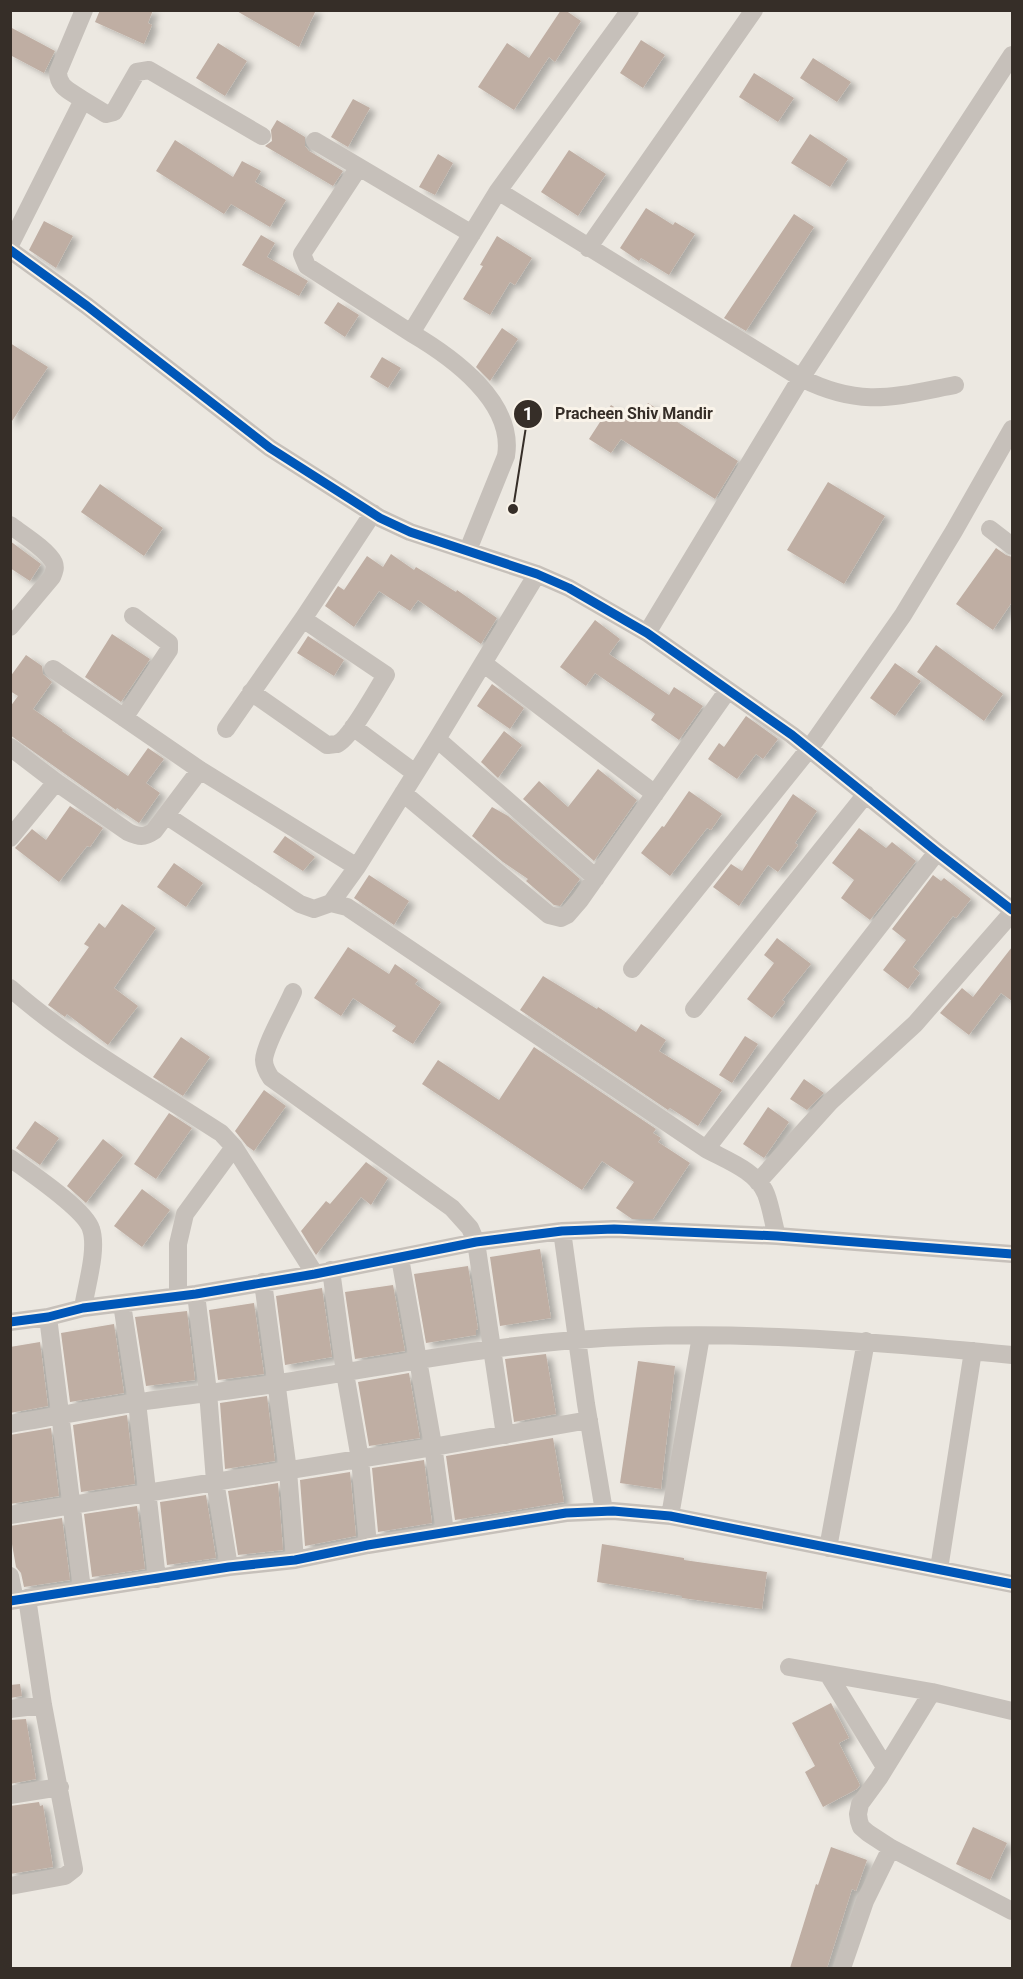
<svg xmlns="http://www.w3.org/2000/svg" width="1023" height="1979" viewBox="0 0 1023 1979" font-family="Roboto,sans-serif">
<defs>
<filter id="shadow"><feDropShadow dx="6" dy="4" stdDeviation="3" flood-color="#0004"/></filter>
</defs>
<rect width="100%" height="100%" fill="#ece8e1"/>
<path fill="#bfaea3" filter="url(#shadow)" d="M100 10H153L148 23 152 25 144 44 95 22Z
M235 10H316L299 47Z
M561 10H565L581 21 555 62 549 57 514 110 478 87 507 43 529 58Z
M10 27 55 51 44 73 10 55Z
M641 40 665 55 643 88 620 73Z
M218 43 247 61 225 96 196 78Z
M813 58 851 82 837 102 800 78Z
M754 73 794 98 778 122 739 97Z
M353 99 370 108 348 147 331 137Z
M277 120 305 137V146L309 151 343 171 333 186 265 146 272 141 271 130Z
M810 134 848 159 830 187 791 163Z
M175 140 233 177 242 161 261 171 255 182 286 200 270 227 231 204 224 214 156 171Z
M569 150 606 174 578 216 541 192Z
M438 154 453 163 435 195 419 187Z
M646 208 673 225 675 222 695 234 669 275 641 258 639 261 620 248Z
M794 214 814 227 746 331 724 318Z
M44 221 73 236 56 268 29 250Z
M261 235 275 243 267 257 308 281 299 296 242 265Z
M497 236 532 258 515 285 510 282 490 315 463 299 483 266 480 265Z
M338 302 359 315 345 337 324 323Z
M502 328 518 339 490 381 476 367Z
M10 343 48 367 10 424Z
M382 357 401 368 388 388 370 377Z
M648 403 738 461 715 499 621 439 611 453 589 439 611 405 636 421Z
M828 482 885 516 844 584 787 550Z
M100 484 163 528 144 556 81 512Z
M10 541 41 564 30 581 10 568Z
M996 548 1006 555 1012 557V602L993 630 956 604Z
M391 554 414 570 416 567 456 592 457 590 497 618 481 644 418 600 410 611 379 591 354 627 325 606 338 586 344 590 367 556 383 567Z
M595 620 620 639 609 654 669 695 674 687 703 706 679 740 651 720 655 714 595 673 586 686 560 667Z
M112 634 150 659 121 702 85 677Z
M308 636 344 660 334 676 297 653Z
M936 645 1003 694 984 721 917 672Z
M26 655 42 666 43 674 52 682 33 709 63 730 62 731 128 776 148 748 164 759 146 783 160 793 139 823 117 808 116 810 10 735V707L18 696 10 691V677Z
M895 663 921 681 895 716 870 698Z
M492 684 524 708 510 729 477 706Z
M746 716 778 739 763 759 756 754 737 779 708 759 719 743 724 747Z
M504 731 522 745 498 778 481 762Z
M598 769 637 800 594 861 523 799 539 781 568 807Z
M689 791 722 814 711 830 707 828 670 876 641 853 662 826 664 827Z
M793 794 817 811 795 843 798 845 778 872 768 865 739 906 713 887 731 864 742 871Z
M70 806 103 828 90 847 87 846 59 882 15 848 32 829 46 840Z
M492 807 508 816 580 879 560 906 554 905 526 881 528 879 503 862 472 836Z
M859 828 886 848 892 842 916 861 870 920 841 898 854 880 832 863Z
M285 836 315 857 303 871 273 852Z
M174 863 203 883 186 907 157 887Z
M369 875 409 901 394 925 354 898Z
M933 875 941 881 944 878 971 899 956 918 953 916 913 967 920 973 908 989 883 970 906 940 892 929Z
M122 904 156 928 114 988 138 1006 108 1045 67 1014 65 1017 48 1005 89 947 84 944 99 923 105 928Z
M777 938 811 964 782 1000 785 1002 772 1018 747 999 774 963 764 955Z
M348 947 389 974 395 964 418 980 415 984 441 1002 413 1044 392 1031 396 1026 353 998 341 1016 314 998Z
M1012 947V1001L1001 993 969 1035 940 1013 962 988 973 997Z
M543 976 597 1009 598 1007 636 1032 641 1024 666 1040 659 1051 722 1090 698 1126 670 1108 668 1110 520 1010Z
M745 1036 758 1044 732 1083 719 1075Z
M181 1037 210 1057 183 1096 153 1077Z
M534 1047 656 1129 653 1133 661 1138 658 1142 690 1163 653 1219H632L616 1208 634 1182 602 1161 582 1190 422 1084 438 1060 499 1100Z
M804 1079 824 1093 807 1110 790 1099Z
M264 1090 286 1106 254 1151 247 1146 235 1131Z
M768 1107 789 1122 764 1158 743 1144Z
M169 1113 192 1128 156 1179 134 1164Z
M35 1121 59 1138 40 1165 16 1148Z
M103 1139 123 1155 86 1203 67 1186Z
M366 1162 388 1178 371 1205 361 1197 316 1255 301 1231 326 1201 330 1204Z
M142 1189 170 1210 142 1247 114 1226Z
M540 1249 551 1318 500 1326 490 1257Z
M468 1266 478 1329 476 1330V1335L426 1343 414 1274Z
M393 1285 405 1351 355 1359 345 1292Z
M322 1288 332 1357 285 1365 276 1296Z
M254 1303 264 1374 218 1380 209 1310Z
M187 1311 195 1380 146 1386 135 1317Z
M114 1324 124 1393 70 1402 61 1333Z
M40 1342 48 1406 10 1413V1347Z
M546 1354 556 1414 514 1422 505 1359Z
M638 1361 675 1366 661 1489 620 1483Z
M409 1373 420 1438 369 1446 358 1382Z
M267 1396 275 1461 225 1469 220 1403Z
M127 1415 135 1484 81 1492 73 1425Z
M51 1428 59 1496 10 1504V1435Z
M553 1438 564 1502 455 1520 446 1456Z
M424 1460 432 1523 378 1532 372 1468Z
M350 1472 356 1536 305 1546 300 1480Z
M278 1483 283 1550 238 1555 228 1491Z
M206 1495 216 1558 167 1565 160 1502Z
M137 1506 145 1569 92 1577 84 1514Z
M62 1518 70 1580 24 1587 21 1573 16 1567 12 1544H10V1526Z
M602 1544 684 1558V1560L767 1572 762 1609 682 1598V1596L597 1582Z
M20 1684 22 1696 10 1698V1685Z
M831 1703 849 1738 839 1743 860 1785 857 1789 823 1807 805 1772 815 1766 792 1723Z
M26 1719 36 1779 10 1784V1720Z
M39 1802 40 1806 43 1805 53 1867 10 1874V1806Z
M973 1827 1007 1843 990 1880 956 1864Z
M831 1847 867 1860 856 1891 852 1889 827 1968H790L816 1884 818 1885Z"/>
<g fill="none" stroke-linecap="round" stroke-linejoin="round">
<path stroke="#c6c0ba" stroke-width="18" d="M83 100 106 114 114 112 137 72 149 70 262 136
M315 141 472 234
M359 167 302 254 307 266 411 333
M498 191 801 378C861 408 893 397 955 385
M10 245 83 100C71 91 58 88 58 72L84 10
M588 248 754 10
M10 250 87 306 270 448 380 518 410 532 537 574 569 588 647 633 792 735 937 852 1012 910
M10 525C22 534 48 550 54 563 56 568 54 572 52 577L10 627
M990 529 1012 546
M468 550 506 456C515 402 452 357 411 333L498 191 630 10
M647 633 801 378 1012 55
M483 663 655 794
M53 669 200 770 357 867
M251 692 327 745C328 745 336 744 337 744 350 739 377 689 386 675L303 619
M124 718 169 650V643L133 616
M353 727 415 773
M226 729 303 619 373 513
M437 739 596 878
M10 747 56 782 128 832C139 837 144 838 154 831L200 770
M403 793 549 915 561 918 567 915 580 900 728 690
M167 816 300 904 314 909 331 903 347 907 706 1149C726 1160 757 1171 766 1194 771 1207 773 1222 777 1236
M10 838 56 782
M331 903 357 867 437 739 537 574
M632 969 809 749 903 615 954 531 1012 429
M10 988C74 1044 150 1087 221 1133L234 1147 315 1274
M293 992C286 1009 265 1044 264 1060 264 1067 267 1072 271 1078L452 1208 470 1228 476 1242 505 1435
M694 1009 866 794
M706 1149 937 852
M10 1158C29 1172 85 1209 91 1229 98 1249 86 1287 83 1308
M758 1182 831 1101 915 1024 1012 913
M562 1231 586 1404 604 1511
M400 1258 433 1445 445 1532
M331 1270 345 1373 360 1459 368 1545
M263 1282 288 1471 295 1560
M196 1294 208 1392 215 1481 229 1567
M178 1296V1244L185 1214 234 1147
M122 1304 137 1402 157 1579
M48 1317 82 1589
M10 1322 48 1317 83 1308 196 1294 315 1274 476 1242 562 1231 614 1229 777 1236 1012 1254
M10 1424C54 1417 97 1408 140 1402 189 1395 238 1390 286 1382 383 1367 480 1347 577 1340 722 1328 868 1341 1012 1355
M10 1515 433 1447 589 1420
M670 1516 701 1336
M828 1548 866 1341
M939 1569 973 1351
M10 1576 15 1600
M10 1601 229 1567 295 1560 368 1545 566 1513 613 1511 670 1516 1012 1584
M789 1667 932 1692 1012 1711
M828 1674 885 1767
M932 1692 879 1778 860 1804 858 1814 859 1821 861 1827 868 1833 891 1848 1012 1911
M10 1709 43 1705
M10 1795 60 1787
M10 1886 65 1876 74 1869 43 1705 27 1598
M842 1968 865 1901 891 1848"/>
<g stroke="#f9f3e9" stroke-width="13">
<path id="cycleway" d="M10 250 87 306 270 448 380 518 410 532 537 574 569 588 647 633 792 735 937 852 1012 910
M10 1322 48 1317 83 1308 196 1294 315 1274 476 1242 562 1231 614 1229 777 1236 1012 1254
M10 1601 229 1567 295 1560 368 1545 566 1513 613 1511 670 1516 1012 1584"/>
</g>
<use href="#cycleway" stroke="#0057b8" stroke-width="9"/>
</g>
<path fill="none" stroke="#362e28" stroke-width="2" d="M513 509L528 414"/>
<g fill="#362e28" stroke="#f9f3e9" stroke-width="2">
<circle cx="513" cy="509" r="6"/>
<circle cx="528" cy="414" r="15"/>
</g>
<g font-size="18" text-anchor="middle" font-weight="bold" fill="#fff">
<text x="528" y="420">1</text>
</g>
<g font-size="16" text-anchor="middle" font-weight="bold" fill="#362e28" stroke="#f9f3e9" stroke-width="6" stroke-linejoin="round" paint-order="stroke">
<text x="634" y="419">Pracheen Shiv Mandir</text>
</g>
<rect width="1023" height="1979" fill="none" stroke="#362e28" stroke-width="24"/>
</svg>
